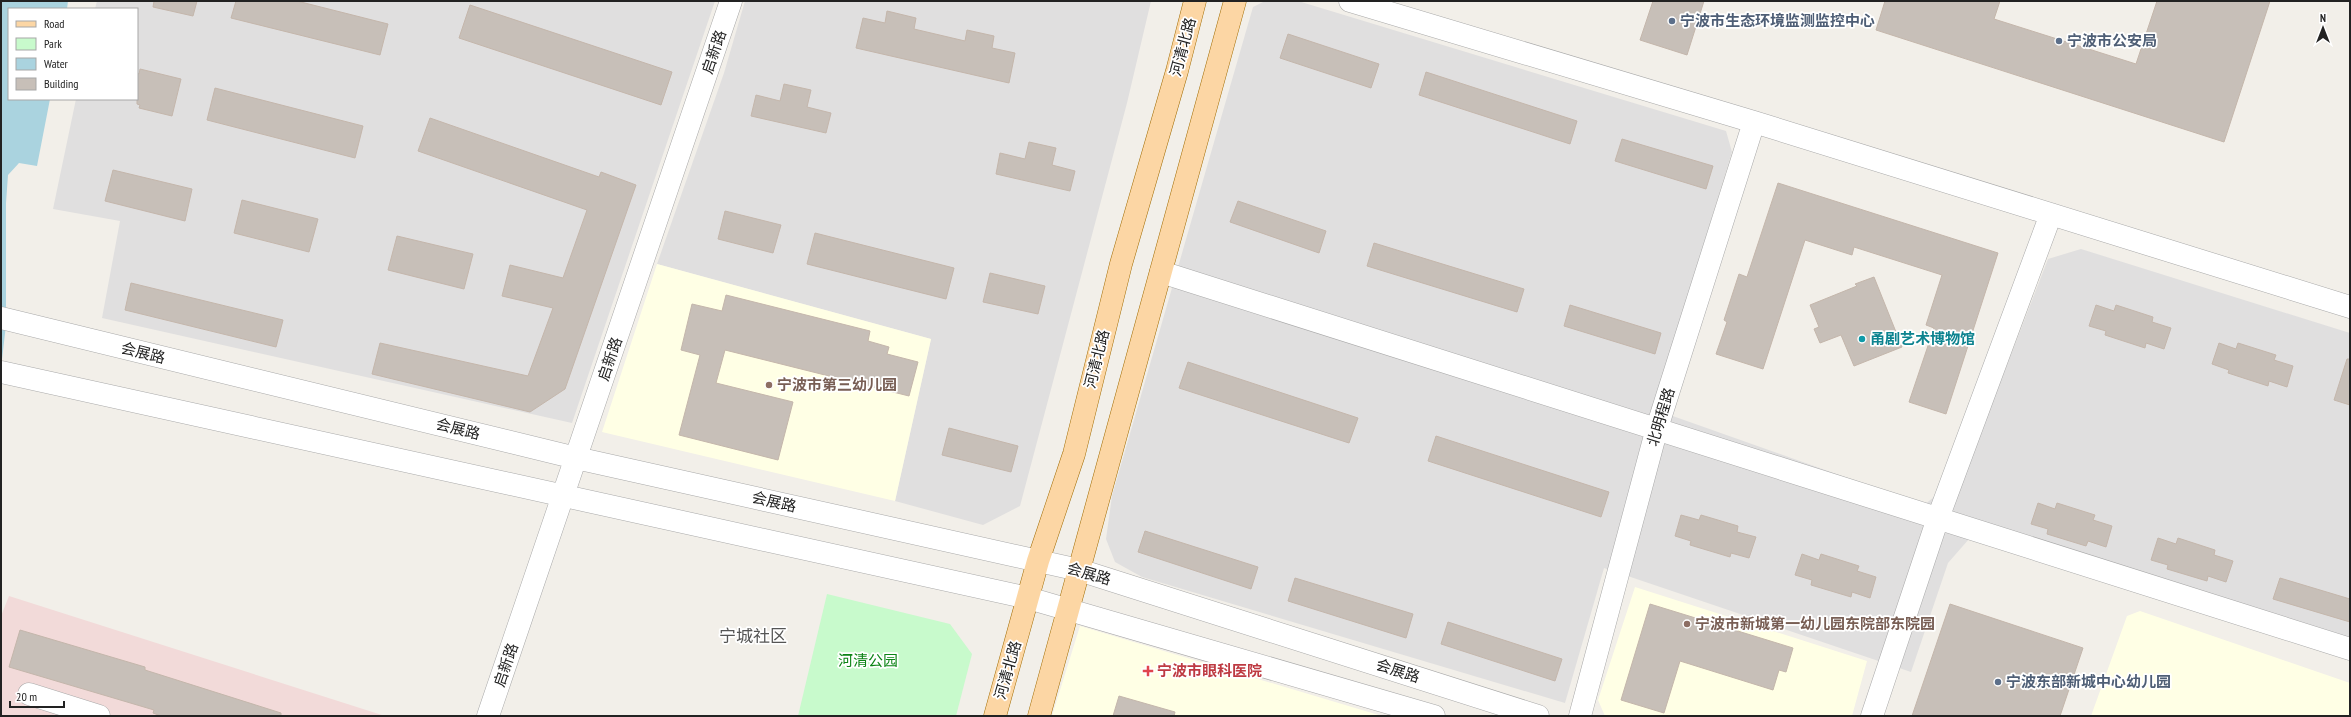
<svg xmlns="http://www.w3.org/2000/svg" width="2351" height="717" viewBox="0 0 2351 717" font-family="'PT Sans Narrow','Noto Sans SC',sans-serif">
<rect width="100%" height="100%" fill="#f2efe9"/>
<path fill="#e0dfdf" d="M97 1H715L572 423 102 318 120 221 53 209 76 99H137V9H95Z
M745 1H1151L1127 103 1020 506 983 525 895 501 931 339 657 264 724 73Z
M1265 1H1298L1726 131 1732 152 1653 409 1924 505 1966 471 2048 259 2081 249 2350 333V641L1983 523 1948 563 1911 672 1604 568 1565 703 1142 577 1115 562 1106 539 1112 496 1253 7Z"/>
<path fill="#f2dad9" d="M9 596 385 716H1V616Z"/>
<path fill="#ffffe5" d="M657 264 931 339 895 501 602 432Z
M1635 587 1867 661 1852 716H1605L1598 700Z
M2140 611 2350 683V716H2091L2127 616Z
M1080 626 1382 716H1052Z"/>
<path fill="#c8facc" d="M827 594 950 624 972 654 956 716H798Z"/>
<path fill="#aad3df" d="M1 1H68L67 9H9V99H50L37 166 19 163 8 175 6 203V325L1 368Z"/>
<path fill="#c7bfb8" stroke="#c4b6ab" d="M154 1H197L193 16 153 7Z
M236 1H297L388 24 380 55 231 18Z
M1653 1H1704L1687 55 1640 40Z
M1885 1H2000L1994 19 2136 64 2157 1H2270L2224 142 1876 30Z
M470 5 672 72 661 105 459 38Z
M887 11 916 18 914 29 965 41 967 30 994 36 992 48 1015 53 1009 83 856 48 863 18 885 23Z
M1288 34 1379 64 1371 88 1280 58Z
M140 69 181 79 172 116 139 108 140 105 137 104V73L139 74Z
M1426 72 1577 121 1570 144 1419 95Z
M784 84 811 90 807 107 831 113 826 133 751 116 756 95 780 101Z
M215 88 363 126 355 158 207 120Z
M430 118 599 177 601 172 636 185 565 389 530 412 372 374 380 343 528 376 553 308 502 296 510 265 563 278 587 210 418 151Z
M1622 139 1713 166 1706 189 1615 161Z
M1029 142 1056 148 1052 165 1075 171 1070 191 996 174 1000 153 1025 159Z
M113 170 192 189 185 221 105 201Z
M1778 183 1998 253 1946 414 1909 402 1934 328 1926 325 1942 275 1854 247 1852 255 1805 240 1763 369 1716 354 1727 322 1724 320 1739 274 1747 277Z
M242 200 318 219 309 252 234 233Z
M1238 201 1326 231 1319 253 1230 222Z
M725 211 781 225 773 253 718 239Z
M815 233 954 268 946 299 807 264Z
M397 236 473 254 464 289 388 270Z
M1374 243 1524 289 1517 312 1367 266Z
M990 273 1045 286 1038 314 983 302Z
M1874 277 1902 347 1854 366 1841 335 1820 343 1814 329 1819 327 1810 305 1857 286 1855 284Z
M131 283 283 320 276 347 125 310Z
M726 295 870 331 868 341 889 347 887 354 918 362 909 396 725 350 716 383 793 402 778 460 679 435 700 355 681 350 692 304 722 311Z
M1570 305 1661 333 1655 354 1564 326Z
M2096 305 2114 311 2116 305 2153 317 2152 322 2171 328 2164 349 2146 343 2145 348 2105 335 2106 331 2089 326Z
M2219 343 2236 349 2238 343 2276 355 2274 360 2293 366 2287 387 2269 381 2268 386 2228 373 2229 370 2212 364Z
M2347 359H2350V405L2334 400Z
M1188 362 1358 418 1349 443 1179 388Z
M949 428 1018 446 1011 472 942 455Z
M1436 436 1609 492 1601 517 1428 461Z
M2038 503 2055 509 2057 503 2095 515 2093 520 2112 526 2106 547 2088 541 2086 546 2047 534 2048 529 2031 524Z
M1681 515 1699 520 1701 515 1738 526 1737 532 1756 537 1749 558 1731 553 1730 557 1690 545 1691 541 1675 536Z
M1145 531 1258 567 1251 589 1138 552Z
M2158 538 2176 544 2178 538 2215 550 2214 555 2233 561 2226 582 2208 576 2207 581 2167 569 2168 565 2151 560Z
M1802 554 1819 560 1821 554 1859 566 1857 571 1876 577 1870 598 1852 592 1851 597 1811 585 1812 580 1795 575Z
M1295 578 1413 614 1406 638 1288 601Z
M2280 578 2350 599V622L2273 599Z
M1650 604 1793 648 1786 672 1779 670 1773 690 1680 661 1664 713 1621 700Z
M1950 604 2083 648 2060 716H1912Z
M1448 622 1562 659 1555 681 1441 644Z
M20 630 145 667V670L281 713V716H161L153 713 154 710 9 667Z
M1119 696 1175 712 1174 716H1113Z"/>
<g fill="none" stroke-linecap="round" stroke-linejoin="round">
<g stroke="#a9a9a9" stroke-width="23">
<path id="minor" d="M1350 1 1754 122 2350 307
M1161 272 2350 649
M1 318 576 458 1079 570 1538 716
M1 372 1028 598 1434 716
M29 694 99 716
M488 716 731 1
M1580 716 1657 428 1754 122
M1872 716 1938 518 2051 214"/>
</g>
<g stroke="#a06b00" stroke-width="23">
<path id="major" d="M995 716 1038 561 1074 454 1121 264 1177 71 1195 1
M1039 716 1235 1"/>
</g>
<use href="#minor" stroke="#fff" stroke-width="22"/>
<use href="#major" stroke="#fcd6a4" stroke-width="22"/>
</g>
<g fill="#5c6f8a" stroke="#fff" stroke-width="1.5">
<circle cx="1672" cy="21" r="4"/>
<circle cx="2059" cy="41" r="4"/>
<circle cx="1998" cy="682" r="4"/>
</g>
<circle fill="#0f9aa8" stroke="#fff" stroke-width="1.5" cx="1862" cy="339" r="4"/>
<g fill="#8d6e63" stroke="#fff" stroke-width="1.5">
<circle cx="769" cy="385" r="4"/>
<circle cx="1687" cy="624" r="4"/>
</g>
<path fill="#e0444e" stroke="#fff" stroke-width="1.5" d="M1146 665h4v4h4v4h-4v4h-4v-4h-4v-4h4z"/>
<g text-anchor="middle" stroke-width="3.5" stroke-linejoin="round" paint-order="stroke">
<g font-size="15" font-weight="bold" fill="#4e5e75" stroke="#fff" text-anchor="start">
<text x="1680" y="26">宁波市生态环境监测监控中心</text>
<text x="2067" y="46">宁波市公安局</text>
<text x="2006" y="687">宁波东部新城中心幼儿园</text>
</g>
<g font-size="15" fill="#222" stroke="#fff">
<text transform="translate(1183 47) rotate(-75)" y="5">河清北路</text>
<text transform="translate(714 52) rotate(-71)" y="5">启新路</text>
<text transform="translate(143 353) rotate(14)" y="5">会展路</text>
<text transform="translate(610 359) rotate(-71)" y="5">启新路</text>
<text transform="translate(1097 359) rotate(-76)" y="5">河清北路</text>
<text transform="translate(1661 417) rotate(-73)" y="5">北明程路</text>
<text transform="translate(458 429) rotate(14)" y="5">会展路</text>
<text transform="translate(774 502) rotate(13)" y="5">会展路</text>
<text transform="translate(1089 574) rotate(16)" y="5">会展路</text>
<text transform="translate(506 665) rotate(-71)" y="5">启新路</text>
<text transform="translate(1008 670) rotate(-74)" y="5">河清北路</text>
<text transform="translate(1398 671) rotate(18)" y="5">会展路</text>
</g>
<g font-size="15" font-weight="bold" fill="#0d838f" stroke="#fff" text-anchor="start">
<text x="1870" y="344">甬剧艺术博物馆</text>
</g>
<g font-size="15" font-weight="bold" fill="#785e54" stroke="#fff" text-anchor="start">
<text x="777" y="390">宁波市第三幼儿园</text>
<text x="1695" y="629">宁波市新城第一幼儿园东院部东院园</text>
</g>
<g font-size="15" fill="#0c8416" stroke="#fff">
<text x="868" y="666">河清公园</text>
</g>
<g font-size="15" font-weight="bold" fill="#be3a42" stroke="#fff" text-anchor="start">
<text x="1157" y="676">宁波市眼科医院</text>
</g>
<g font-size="17" fill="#555" stroke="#fff">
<text x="753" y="642">宁城社区</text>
</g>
</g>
<rect width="2351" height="717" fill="none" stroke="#222222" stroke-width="4"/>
<rect x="8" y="8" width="130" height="92" fill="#ffffff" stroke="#a7a7a7"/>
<rect x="16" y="21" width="20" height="6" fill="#fcd6a4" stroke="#a7a7a7"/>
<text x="44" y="28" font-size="12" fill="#222222">Road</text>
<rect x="16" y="38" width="20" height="12" fill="#c8facc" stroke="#a7a7a7"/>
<text x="44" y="48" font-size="12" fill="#222222">Park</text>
<rect x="16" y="58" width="20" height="12" fill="#aad3df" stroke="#a7a7a7"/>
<text x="44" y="68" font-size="12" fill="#222222">Water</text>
<rect x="16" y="78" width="20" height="12" fill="#c7bfb8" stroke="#a7a7a7"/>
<text x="44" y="88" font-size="12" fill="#222222">Building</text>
<g transform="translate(2323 28)" stroke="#ffffff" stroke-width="3" paint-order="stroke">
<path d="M0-3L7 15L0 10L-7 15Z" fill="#222222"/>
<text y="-6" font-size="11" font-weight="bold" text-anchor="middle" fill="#222222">N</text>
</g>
<path d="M10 701v6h54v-6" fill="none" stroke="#222222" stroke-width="2"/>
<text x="16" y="701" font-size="12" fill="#222222" stroke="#ffffff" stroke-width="3" paint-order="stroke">20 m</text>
</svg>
